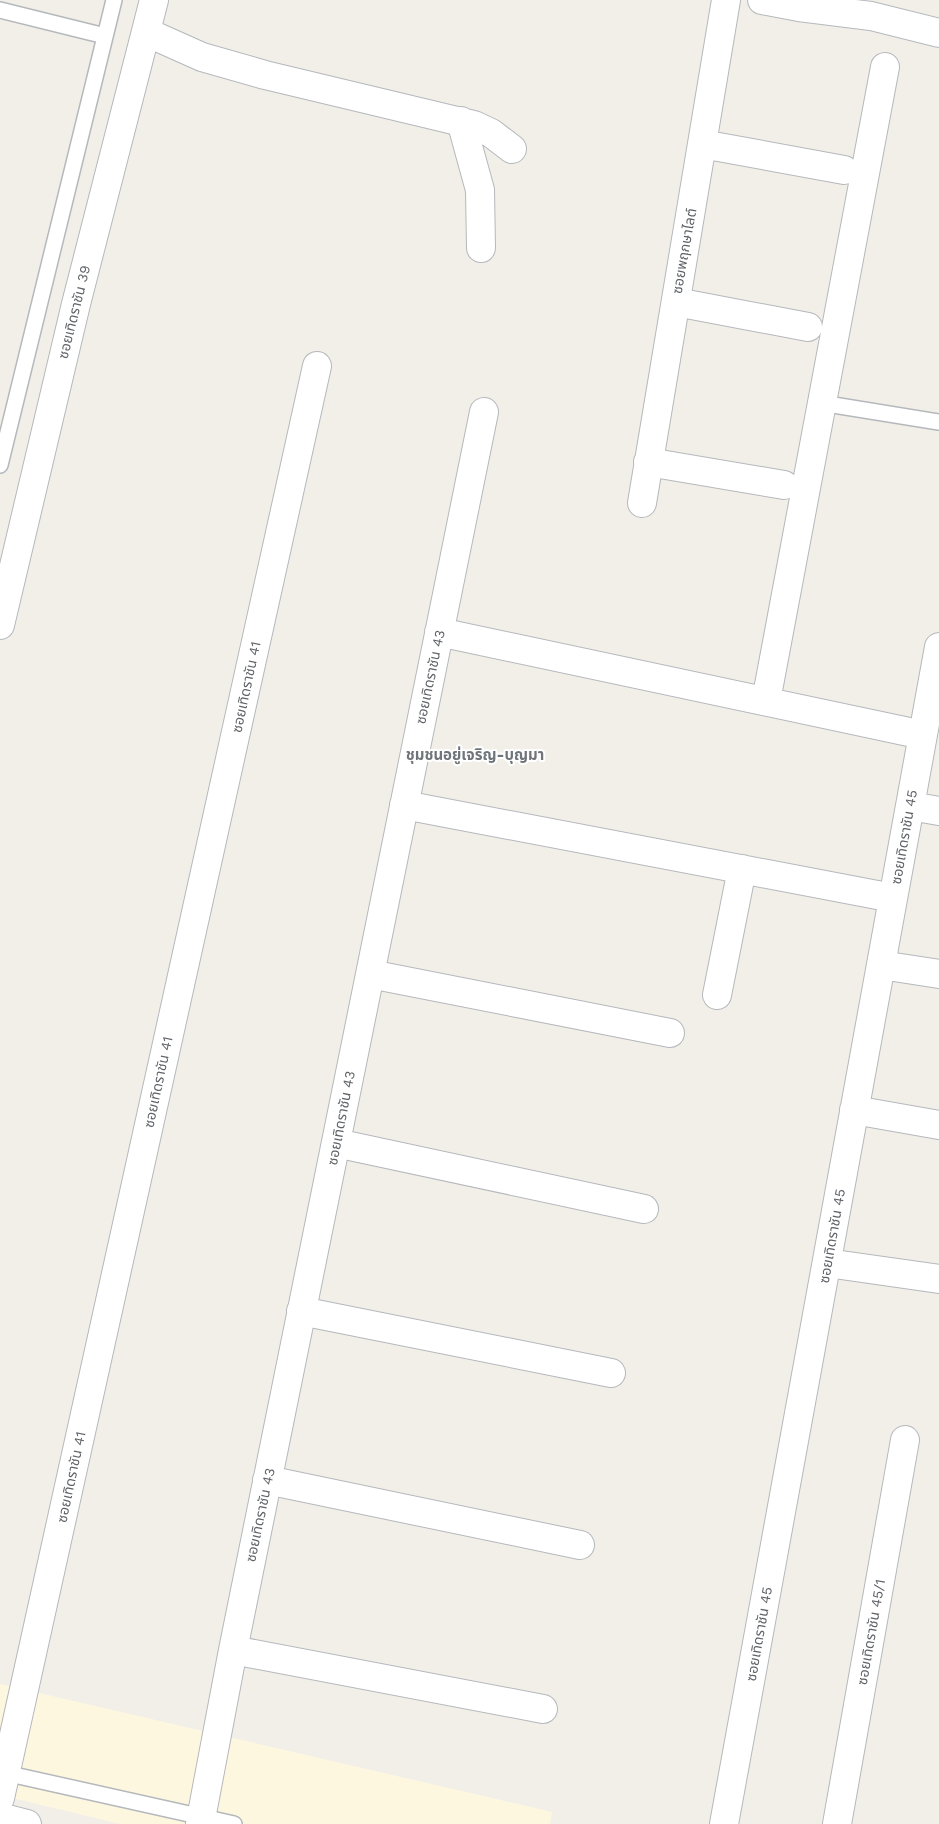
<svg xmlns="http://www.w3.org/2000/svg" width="939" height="1824" viewBox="0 0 939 1824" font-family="'Work Sans','Noto Sans Thai',sans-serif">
<rect width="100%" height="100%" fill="#f1efe8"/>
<path fill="#fef7e0" d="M0 1684 552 1812 550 1824H120L0 1795Z"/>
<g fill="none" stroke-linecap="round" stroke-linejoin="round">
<g stroke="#b5b8bc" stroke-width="18">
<path id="lane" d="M0 10 105 36
M821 403 939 422
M0 465 114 0
M5 1773 234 1824"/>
</g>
<g stroke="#b5b8bc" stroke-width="30">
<path id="street" d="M762 0 799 7 871 16 939 33
M146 32 202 57 265 75 474 125 491 133 512 149
M461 121 480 190 481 248
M702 144 844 170
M676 302 808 327
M648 462 784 485
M642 503 726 0
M0 625 76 304 154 0
M439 632 923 735
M766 701 885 67
M404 805 893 898
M910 806 939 811
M881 965 939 974
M370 974 670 1033
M717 995 742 869
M854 1110 939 1125
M336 1143 644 1209
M827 1263 939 1279
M301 1311 611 1373
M267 1480 580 1545
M233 1650 543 1709
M0 1798 317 366
M200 1824 233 1650 484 412
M724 1824 939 647
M837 1824 905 1440"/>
</g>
<g stroke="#b6babf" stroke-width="30">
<path id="secondary" d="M0 1817 27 1824"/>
</g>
<use href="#lane" stroke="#fff" stroke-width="15"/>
<use href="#street" stroke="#fff" stroke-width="28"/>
<use href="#secondary" stroke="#fff" stroke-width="28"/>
</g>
<g text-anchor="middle" stroke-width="4" stroke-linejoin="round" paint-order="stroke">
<g font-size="14" fill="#5f6368" stroke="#fff">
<text transform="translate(684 251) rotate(-80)" y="5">ซอยพฤกษาไลต์</text>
<text transform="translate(74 312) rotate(-76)" y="5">ซอยเทิดราชัน 39</text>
<text transform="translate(430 677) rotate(-78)" y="5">ซอยเทิดราชัน 43</text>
<text transform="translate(246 687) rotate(-78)" y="5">ซอยเทิดราชัน 41</text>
<text transform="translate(904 837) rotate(-80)" y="5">ซอยเทิดราชัน 45</text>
<text transform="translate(158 1082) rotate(-78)" y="5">ซอยเทิดราชัน 41</text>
<text transform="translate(341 1118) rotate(-79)" y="5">ซอยเทิดราชัน 43</text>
<text transform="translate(832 1236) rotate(-80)" y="5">ซอยเทิดราชัน 45</text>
<text transform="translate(71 1477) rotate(-78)" y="5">ซอยเทิดราชัน 41</text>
<text transform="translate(260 1515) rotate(-78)" y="5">ซอยเทิดราชัน 43</text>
<text transform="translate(871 1632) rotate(-80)" y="5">ซอยเทิดราชัน 45/1</text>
<text transform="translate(759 1634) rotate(-80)" y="5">ซอยเทิดราชัน 45</text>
</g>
<g font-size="15" font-weight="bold" fill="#70757a" stroke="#fff">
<text x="475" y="760">ชุมชนอยู่เจริญ-บุญมา</text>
</g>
</g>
</svg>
